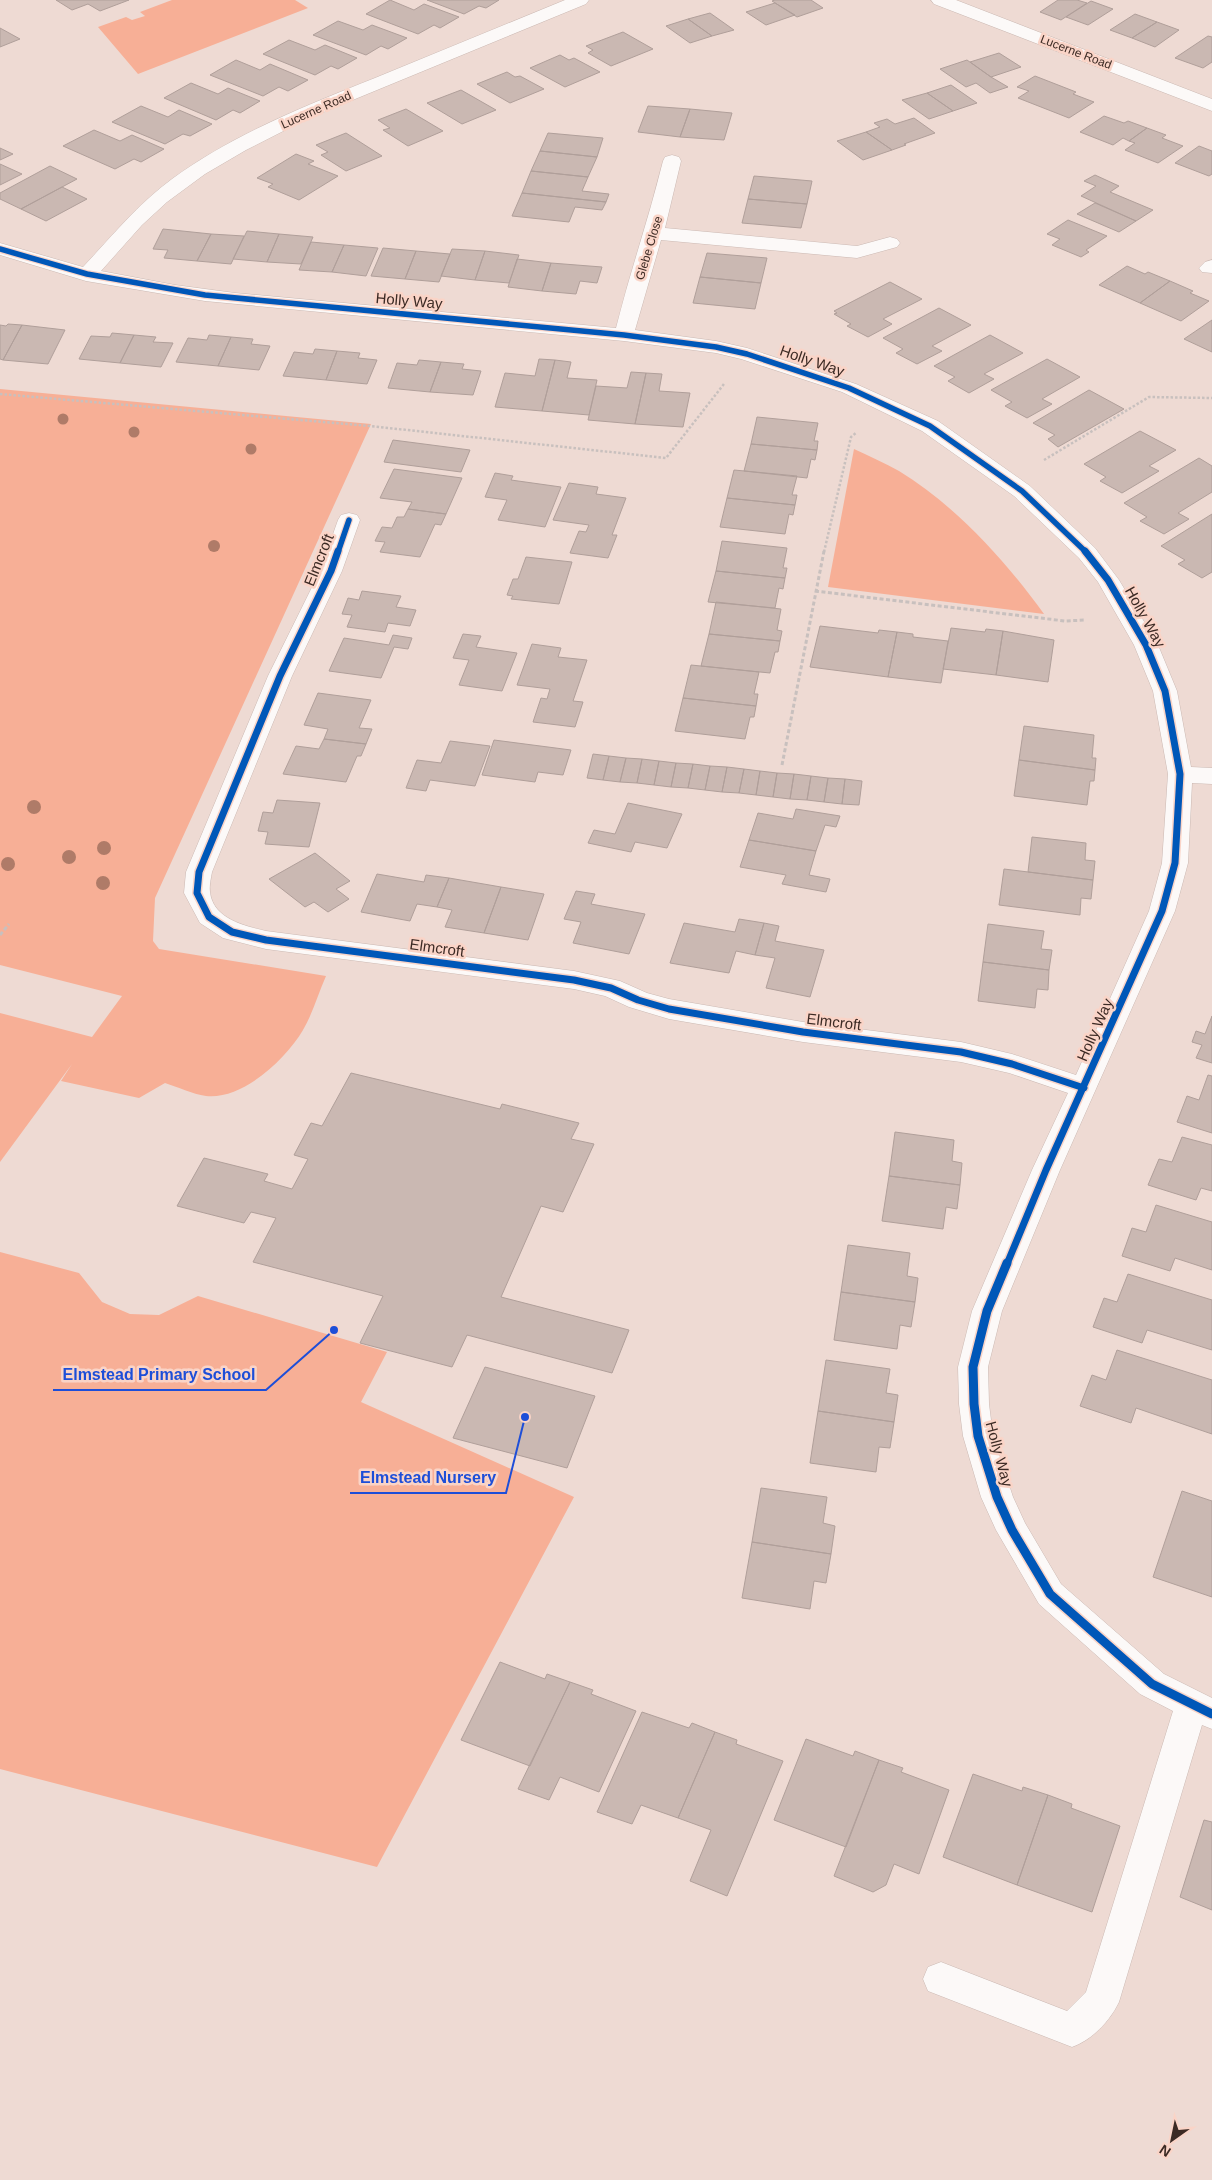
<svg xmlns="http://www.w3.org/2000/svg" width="1212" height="2180" viewBox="0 0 1212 2180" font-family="Helvetica,sans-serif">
<rect width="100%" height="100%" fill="#eedad3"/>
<path fill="#f7af96" d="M172 0H295L308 8 138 74 98 27 126 17 132 20 145 16 140 12Z
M0 389 371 424 155 898 153 941 159 949 326 976C318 994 313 1013 303 1030 286 1059 243 1100 206 1096 192 1094 178 1087 165 1083L139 1098 61 1081 72 1064 0 1162V1013L92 1037 122 996 0 965Z
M854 449C869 456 885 463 899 471 956 506 1005 560 1044 614L828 587Z
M0 1252 79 1273 102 1302 130 1314 159 1315 198 1296 387 1352 361 1402 574 1497 377 1867 0 1769Z"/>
<path fill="#cab8b2" stroke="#b09f9a" d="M56 0H129L100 11 88 4 72 10Z
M390 0 414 10 424 4 459 17 440 28 434 25 418 34 366 14Z
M427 0H499L486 8 479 6 464 14Z
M775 0H811L823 8 797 17 772 1Z
M1058 0H1077L1087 3 1061 20 1040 12Z
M1091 1 1113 9 1088 25 1066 17Z
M775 3 795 15 766 25 746 12Z
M710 13 734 30 712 36 688 19Z
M1135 14 1157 22 1132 38 1110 30Z
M688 19 712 36 690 43 666 26Z
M338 21 363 30 372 25 407 38 388 49 381 46 366 55 313 35Z
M1157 22 1179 30 1155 47 1132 38Z
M0 28 20 39 0 47Z
M623 32 653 49 611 66 588 53 593 50 586 46Z
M1208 36 1212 37V62L1203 68 1175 58Z
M289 40 315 50 325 45 357 58 338 69 331 66 315 75 263 54Z
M999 53 1021 67 991 77 970 62Z
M560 55 569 60 574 58 600 72 565 87 530 68Z
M236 60 260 70 270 64 308 80 288 91 279 87 263 96 210 75Z
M967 60 991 77 1008 87 990 93 976 83 966 87 940 69Z
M507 72 515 77 520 76 544 89 510 103 477 84Z
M1035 76 1076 92 1073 94 1094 102 1069 118 1018 98 1029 91 1017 87Z
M191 83 218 94 228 88 260 101 240 113 233 110 216 120 164 98Z
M951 85 977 103 953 111 927 93Z
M461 90 496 110 462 124 427 103Z
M927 93 953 111 929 119 902 100Z
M141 106 168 117 179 110 212 124 190 136 183 134 165 144 112 122Z
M648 106 690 109 680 137 638 132Z
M406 109 443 131 408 146 383 130 390 128 378 120Z
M690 109 732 113 724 140 680 137Z
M1104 116 1124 123 1128 121 1147 128 1129 141 1123 138 1113 145 1080 132Z
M914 118 935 133 904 144 906 145 892 150 866 132 880 127 874 123 887 119 895 124Z
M1147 128 1166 135 1162 138 1183 146 1158 163 1125 150 1135 143 1129 141Z
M94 130 120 141 132 135 164 149 141 162 134 159 115 169 63 146Z
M866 132 892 150 863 160 837 141Z
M346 133 382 156 346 171 321 155 328 152 316 145Z
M548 133 603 138 597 157 540 151Z
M1199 146 1212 151V174L1209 176 1175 163Z
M0 148 13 154 0 160Z
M540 151 597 157 588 177 531 171Z
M296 154 314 161 308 164 338 176 299 200 268 187 273 184 257 178Z
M0 164 22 174 0 185Z
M50 166 77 179 21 209 0 199V193Z
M531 171 588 177 582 191 609 194 606 202 522 193Z
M1095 175 1119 186 1110 192 1153 210 1136 221 1081 196 1096 186 1084 181Z
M754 176 812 181 807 204 748 199Z
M62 187 87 199 46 221 21 209Z
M522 193 606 202 602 210 575 207 569 222 512 216Z
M748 199 807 204 801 228 742 223Z
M1095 203 1136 221 1119 232 1077 214Z
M1068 220 1107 236 1086 250 1089 252 1081 257 1052 245 1060 239 1047 234Z
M163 229 211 234 197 261 164 258 168 250 153 249Z
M247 231 279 234 267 262 233 259Z
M211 234 244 236 231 264 197 261Z
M279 234 313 237 301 264 267 262Z
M311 242 344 245 332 272 299 270Z
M344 245 378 248 366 276 332 272Z
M383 248 416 251 405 279 371 276Z
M452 249 485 251 475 280 441 276Z
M416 251 450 254 439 282 405 279Z
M485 251 519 255 509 283 475 280Z
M707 253 767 258 761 283 700 277Z
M517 259 551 263 542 291 508 287Z
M551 263 602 267 597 283 580 281 576 294 542 291Z
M1127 266 1145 274 1148 272 1170 281 1140 303 1099 285Z
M700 277 761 283 755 309 693 303Z
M1170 281 1193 291 1190 293 1209 301 1181 321 1140 303Z
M890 282 922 299 883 319 892 324 868 337 847 326 851 324 834 314 837 313 834 311Z
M939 308 971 325 932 346 942 351 917 364 896 353 903 349 883 338Z
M1212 320V352L1184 339Z
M8 324 22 325 3 360 0 359V325L6 326Z
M22 325 65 330 48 364 3 360Z
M112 333 134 335 120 363 79 359 91 336 110 337Z
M134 335 156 337 153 342 173 343 161 367 120 363Z
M209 335 231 337 218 366 176 362 188 338 207 340Z
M990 335 1023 353 984 374 994 379 969 393 948 381 955 377 934 366Z
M231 337 253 339 251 344 270 346 259 370 218 366Z
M315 349 337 351 326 380 283 376 294 352 313 354Z
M337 351 360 353 358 358 377 360 367 384 326 380Z
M539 359 555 360 542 411 495 407 505 373 535 376Z
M1047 359 1080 377 1042 399 1052 404 1027 418 1005 406 1012 402 991 390Z
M419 360 441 362 430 392 388 388 397 363 417 365Z
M555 360 571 362 567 378 597 380 589 415 542 411Z
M441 362 464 364 462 369 481 371 473 395 430 392Z
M631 372 646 373 635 424 588 420 596 386 627 388Z
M646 373 662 374 659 391 690 393 683 427 635 424Z
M1089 390 1124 409 1058 447 1048 439 1055 435 1033 423Z
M757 417 818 423 814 441H818L817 450 751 444Z
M1140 431 1176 450 1149 466 1159 471 1122 493 1100 481 1106 477 1084 464Z
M393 440 470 450 461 472 384 462Z
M751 444 817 450 815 460 811 459 807 478 744 471Z
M1199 458 1212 466V492L1178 513 1189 519 1164 534 1140 521 1147 517 1124 503Z
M394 469 462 478 446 514 408 509 412 502 380 498Z
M734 470 797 476 792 495H797L795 505 727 498Z
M495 473 513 476 511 480 561 487 545 527 498 520 507 500 485 497Z
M569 483 598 487 596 494 626 498 612 535H617L608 558 570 553 579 531 586 532 589 525 553 520Z
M727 498 795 505 793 515 789 514 785 534 720 527Z
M408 509 446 514 441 525 435 524 420 557 380 552 385 542 375 541 382 527 392 528 397 517H404Z
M1212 514V572L1202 578 1178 564 1185 560 1161 546Z
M722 541 787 548 783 568H787L785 578 716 571Z
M526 557 572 562 559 604 511 599 513 596 507 595 513 579H518Z
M716 571 785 578 783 589 779 588 775 608 708 602Z
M362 591 401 596 396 607 416 610 410 626 388 623 385 632 347 627 352 615 342 614 348 598 359 600Z
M716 602 781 609 777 630 782 631 780 641 709 634Z
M820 626 878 633 879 630 897 632 888 677 810 667Z
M951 628 985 632 986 629 1003 631 996 675 943 669Z
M1003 631 1054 640 1048 682 996 675Z
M897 632 913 634V637L948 641 941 683 888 677Z
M463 634 481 636 476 647 517 653 502 691 459 685 469 660 453 658Z
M709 634 780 641 778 652H775L770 673 701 666Z
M393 635 412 638 408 649 394 647 381 678 329 671 344 638 389 645Z
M532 644 561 648 558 657 587 660 573 701 583 702 575 727 533 722 541 698 547 699 550 689 517 685Z
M691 665 759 672 754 694H758L756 706 683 698Z
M318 693 371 700 359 728 372 729 366 744 324 739 328 729 304 725Z
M683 698 756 706 754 717H750L745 739 675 731Z
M1024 726 1094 735 1092 758H1096L1095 770 1019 760Z
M324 739 366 744 361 756H357L346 782 283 774 296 746 319 749Z
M494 740 571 750 563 775 538 772 535 782 482 775Z
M450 741 490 746 475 786 430 780 426 791 406 788 417 760 441 763Z
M593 754 609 756 603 780 587 778Z
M609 756 626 758 620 782 603 780Z
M626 758 642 759 637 783 620 782Z
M642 759 659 761 654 785 637 783Z
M1019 760 1095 770 1094 781H1090L1087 805 1014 796Z
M659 761 676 763 671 787 654 785Z
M676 763 693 764 688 788 671 787Z
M693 764 710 766 705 790 688 788Z
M710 766 727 767 722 792 705 790Z
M727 767 744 769 739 793 722 792Z
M744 769 760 771 756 795 739 793Z
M760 771 777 773 773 797 756 795Z
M777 773 794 774 790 799 773 797Z
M794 774 811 776 807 800 790 799Z
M811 776 828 778 824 802 807 800Z
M828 778 845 779 842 804 824 802Z
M845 779 862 781 859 805 842 804Z
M277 800 320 803 309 847 265 844 268 832 258 831 263 812 273 813Z
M628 803 682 814 667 848 635 842 631 852 588 843 594 830 615 834Z
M796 809 840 816 836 827 825 825 816 851 749 840 758 813 793 819Z
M1032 837 1086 843 1085 860 1095 861 1093 880 1028 872Z
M749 840 816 851 809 875 830 879 826 892 782 884 786 875 740 867Z
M315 853 350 881 336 889 349 899 328 912 314 902 305 907 269 879Z
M1004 869 1093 880 1091 899 1081 898 1080 915 999 905Z
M377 874 424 882 426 875 449 878 437 907 417 904 410 921 361 912Z
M449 878 501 887 484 933 445 927 452 910 437 907Z
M501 887 544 894 528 940 484 933Z
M576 891 595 894 591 904 645 914 629 954 573 943 581 922 564 919Z
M739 919 764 923 755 955 736 951 729 973 670 963 684 923 735 932Z
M764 923 779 926 775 941 824 950 810 997 766 988 775 958 755 955Z
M988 924 1044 931 1041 949 1052 950 1049 970 983 962Z
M983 962 1049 970 1048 990 1037 989 1035 1008 978 1001Z
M1212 1016V1063L1196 1058 1202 1045 1192 1042 1196 1031 1205 1034Z
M351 1073 500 1109 502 1104 579 1123 571 1139 594 1144 563 1212 541 1206 501 1297 629 1330 612 1373 467 1335 452 1367 360 1343 383 1296 253 1262 276 1218 251 1212 244 1223 177 1206 204 1158 268 1174 264 1181 292 1189 308 1159 294 1155 311 1123 322 1126Z
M1208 1075 1212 1076V1133L1177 1122 1187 1096 1199 1100Z
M895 1132 954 1140 952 1161 962 1163 960 1185 889 1176Z
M1182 1137 1212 1145V1191L1201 1188 1196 1200 1148 1185 1159 1159 1172 1162Z
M889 1176 960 1185 957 1209 946 1207 943 1229 882 1221Z
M1156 1205 1212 1222V1270L1175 1258 1170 1271 1122 1256 1132 1228 1146 1232Z
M848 1245 910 1253 907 1276 918 1278 915 1302 841 1292Z
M1128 1274 1212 1300V1350L1147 1330 1142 1343 1093 1327 1104 1298 1117 1302Z
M841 1292 915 1302 911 1327 900 1325 897 1349 834 1340Z
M1117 1350 1212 1380V1434L1136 1408 1131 1423 1080 1406 1092 1375 1106 1380Z
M826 1360 890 1369 886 1393 898 1395 894 1422 818 1411Z
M485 1367 595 1396 567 1468 453 1438Z
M818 1411 894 1422 890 1448 879 1447 876 1472 810 1463Z
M761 1488 827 1497 823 1523 835 1526 831 1554 752 1542Z
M1182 1491 1212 1501V1597L1153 1577Z
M752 1542 831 1554 826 1583 814 1581 810 1609 742 1598Z
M500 1662 545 1679 547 1674 570 1682 530 1766 461 1740Z
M570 1682 593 1690 591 1694 636 1711 599 1792 560 1777 549 1800 518 1789Z
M642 1712 689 1728 692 1723 715 1732 678 1818 641 1805 632 1824 597 1812Z
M715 1732 737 1740 736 1744 783 1761 727 1896 690 1881 711 1830 678 1818Z
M806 1739 853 1756 855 1751 879 1760 846 1847 774 1820Z
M879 1760 903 1768 901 1772 949 1790 919 1874 894 1864 886 1885 873 1892 834 1876Z
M973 1774 1022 1791 1023 1787 1048 1795 1017 1885 943 1857Z
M1048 1795 1072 1804 1071 1808 1120 1826 1092 1912 1017 1885Z
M1204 1820 1212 1822V1910L1180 1897Z"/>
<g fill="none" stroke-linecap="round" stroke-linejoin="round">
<g stroke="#cbb9b3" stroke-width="1">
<path id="minor" d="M565 0H589L586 4 309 118 246 150 205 174 167 202 142 225 101 271 175 285 235 293 616 328C630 272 649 218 663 161L665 157 672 155 679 157 681 161 665 228 857 246 890 237 897 239 900 243 897 247 857 258 661 240 635 330 716 341 747 348 856 384 938 421 1030 486 1095 548 1119 580 1158 645 1177 691 1191 767 1212 768V784L1192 783 1188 863 1175 911 1060 1170 1002 1311 988 1367 989 1404 993 1436 1013 1497 1025 1523 1061 1584 1164 1674 1212 1698V1729L1202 1725 1119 2002C1110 2021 1092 2040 1072 2047L928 1991 923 1979 928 1967 941 1962 1067 2011 1086 1992 1173 1711 1140 1694 1039 1604 996 1530 981 1497 963 1436 959 1404 958 1367 972 1311 1032 1170 1068 1093 1009 1073 961 1062 803 1042 669 1019 629 1007 605 996 574 989 266 949 223 938 200 923 184 893 186 872 268 676 320 571 338 520 341 515 349 513 357 515 360 520 342 571 292 676 212 872C211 878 209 886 210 892 213 919 245 926 266 931L574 971 620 981 647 993 669 999 803 1022 961 1042 1012 1054 1076 1075 1149 911 1162 863 1168 774 1153 691 1134 645 1098 582 1079 558 1014 496 922 431 842 392 741 359 716 353 624 341 205 301 86 281 0 255V243L83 267C112 236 138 204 172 179 234 134 305 106 375 78 438 52 502 26 565 0Z
M931 0H956L1212 99V111L934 4Z
M1212 260V273L1202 272 1199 268 1205 262Z"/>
</g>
<path stroke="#c8c0be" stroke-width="2.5" stroke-dasharray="2.5 2" stroke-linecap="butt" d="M0 394 370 426 666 458 724 384
M1044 460 1149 397 1212 398
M824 552 851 437 857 432"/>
<path stroke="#c8c0be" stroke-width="3" stroke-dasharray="4 2.5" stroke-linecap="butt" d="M815 591 1065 621 1085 620
M782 765 824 551
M0 935 9 924"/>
<use href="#minor" fill="#fcf9f8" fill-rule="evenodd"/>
<g stroke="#fad4c7" stroke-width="8">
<path id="cycleway-far2" d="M0 249 87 274 205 295 624 335 716 347 747 354 849 388 930 426 1022 491 1086 552
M338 552 349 520"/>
</g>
<g stroke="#fad4c7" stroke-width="10">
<path id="cycleway-far1" d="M338 551 331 571 280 676 199 872 197 893 209 917 232 932 266 940 574 980 611 988 638 1000 669 1009 803 1032 961 1052 1012 1064 1084 1088
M1007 1264 1046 1170 1162 911 1175 863 1180 774 1165 691 1146 645 1108 580 1085 551"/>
</g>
<g stroke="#fad4c7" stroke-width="12">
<path id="cycleway" d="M1007 1263 987 1311 973 1367 974 1404 978 1436 997 1497 1012 1530 1050 1594 1152 1684 1212 1714"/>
</g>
<use href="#cycleway-far2" stroke="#0057b8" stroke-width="5.5"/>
<use href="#cycleway-far1" stroke="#0057b8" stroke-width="7"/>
<use href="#cycleway" stroke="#0057b8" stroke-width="9"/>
</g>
<g fill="#af7b68">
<circle cx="63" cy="419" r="5.5"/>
<circle cx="134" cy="432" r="5.5"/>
<circle cx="251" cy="449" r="5.5"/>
<circle cx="214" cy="546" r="6"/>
<circle cx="34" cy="807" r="7"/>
<circle cx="104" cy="848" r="7"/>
<circle cx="69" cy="857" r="7"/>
<circle cx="8" cy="864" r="7"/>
<circle cx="103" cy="883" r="7"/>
</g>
<g text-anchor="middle" stroke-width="5" stroke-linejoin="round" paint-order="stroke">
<g font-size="12" fill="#3c2a24" stroke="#fad4c7">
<text transform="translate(1076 52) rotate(21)" y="4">Lucerne Road</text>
<text transform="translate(316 110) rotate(-24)" y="4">Lucerne Road</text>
<text transform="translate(649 248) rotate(-73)" y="4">Glebe Close</text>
</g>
<g font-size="15" fill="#3c2a24" stroke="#fad4c7">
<text transform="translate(409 301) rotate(5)" y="5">Holly Way</text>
<text transform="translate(812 361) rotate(19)" y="5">Holly Way</text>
<text transform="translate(319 560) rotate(-68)" y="5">Elmcroft</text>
<text transform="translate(1145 617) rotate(61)" y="5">Holly Way</text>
<text transform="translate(437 948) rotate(8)" y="5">Elmcroft</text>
<text transform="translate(834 1022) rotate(7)" y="5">Elmcroft</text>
<text transform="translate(1095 1030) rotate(-66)" y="5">Holly Way</text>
<text transform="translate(999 1454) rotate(75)" y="5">Holly Way</text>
</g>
</g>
<path fill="none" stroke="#1d4ed8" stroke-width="2" d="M334 1330L266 1390H53M525 1417L506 1493H350"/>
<g fill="#1d4ed8" stroke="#fad4c7" stroke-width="2">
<circle cx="334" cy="1330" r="5"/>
<circle cx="525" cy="1417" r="5"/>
</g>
<g font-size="16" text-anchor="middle" font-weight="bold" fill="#1d4ed8" stroke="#fad4c7" stroke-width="5" stroke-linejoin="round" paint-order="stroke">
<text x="159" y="1380">Elmstead Primary School</text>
<text x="428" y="1483">Elmstead Nursery</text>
</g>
<g transform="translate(1172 2140) rotate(213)" stroke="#fad4c7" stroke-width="4" paint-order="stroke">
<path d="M0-4L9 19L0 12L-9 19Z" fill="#3c2a24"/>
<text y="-8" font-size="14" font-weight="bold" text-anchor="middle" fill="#3c2a24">N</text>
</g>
</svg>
